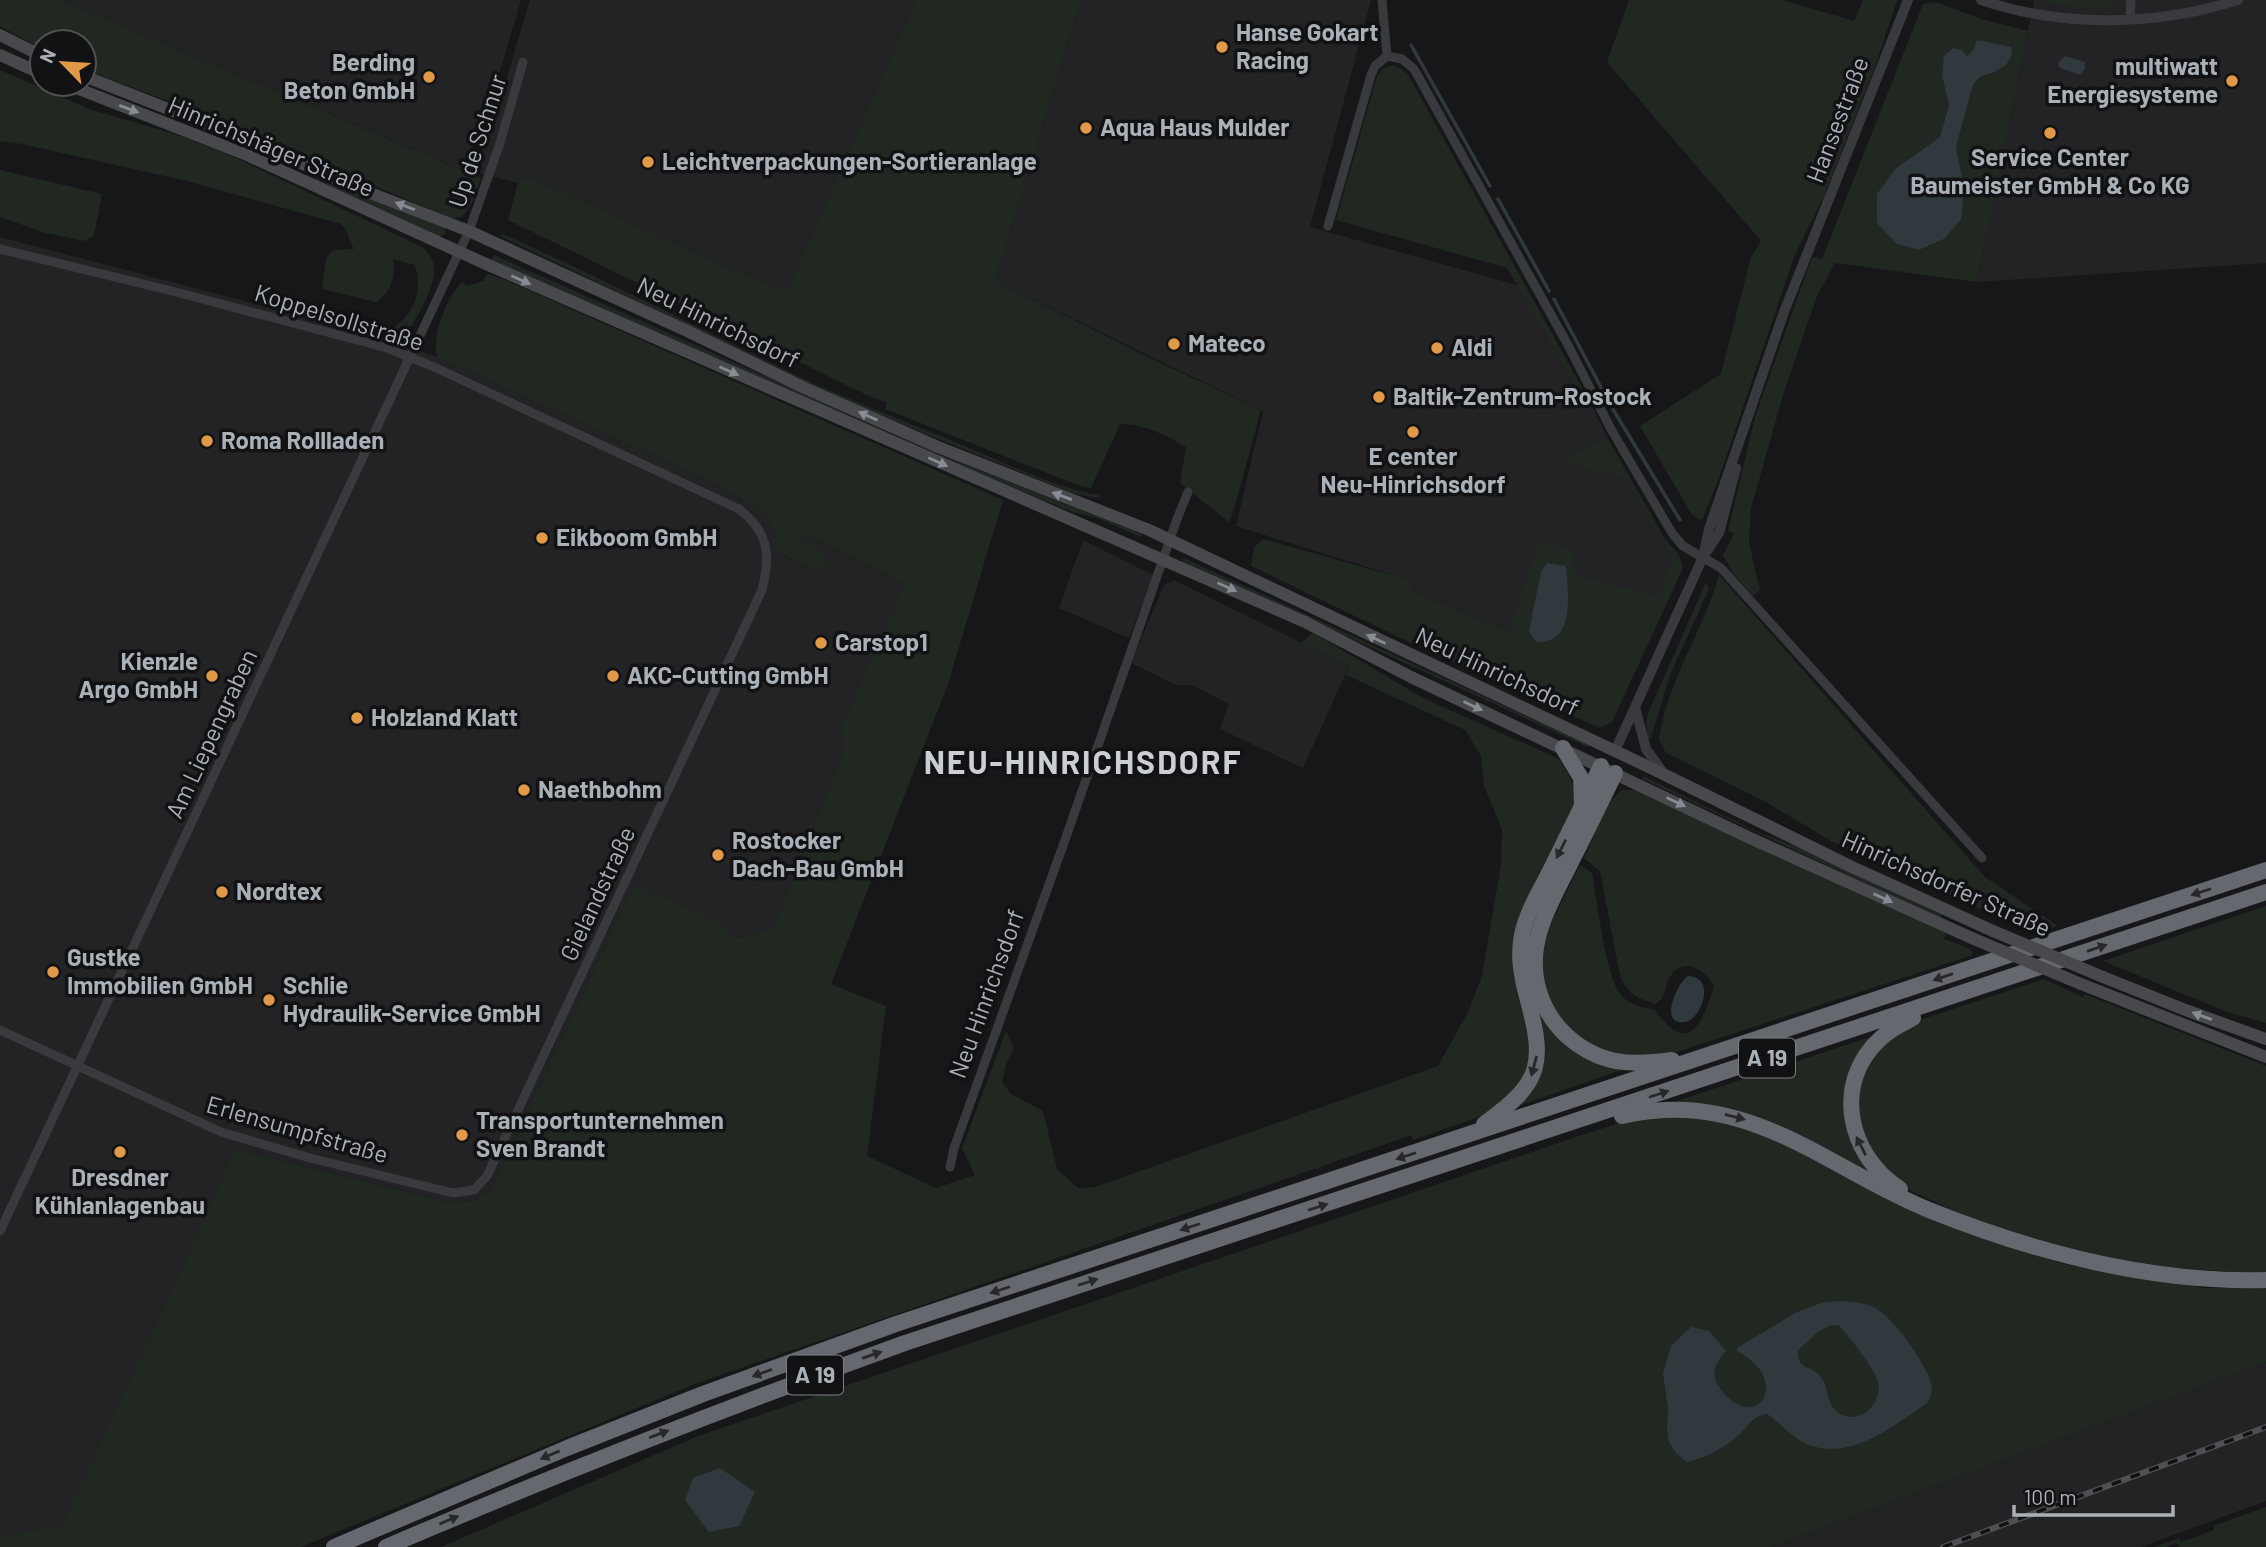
<svg xmlns="http://www.w3.org/2000/svg" width="2266" height="1547" viewBox="0 0 2266 1547" font-family="Barlow,sans-serif">
<rect width="100%" height="100%" fill="#171719"/>
<path fill="#232326" d="M61 0H521L500 71 463 170Z
M530 0H916L787 290 738 272 527 176 518 183 475 172 504 87Z
M1081 0H1371L1310 227 1517 285 1581 397 1575 410 1590 402 1607 437 1560 461 1626 479 1672 558 1661 599 1576 575 1510 632 1410 590 1412 581 1236 526 1263 411 995 281Z
M2117 0H2266V263L1977 282 2034 1 2057 5 2117 3Z
M0 237 382 337 437 357 718 485 755 507 778 532 779 553 814 569 828 565 821 548 801 540 805 533 907 583 842 725 843 753 774 927 742 937 728 935 634 885 491 1190 475 1200 448 1202 234 1149 190 1251 62 1527 0 1536Z
M1083 540 1153 575 1129 638 1059 608Z
M1174 580 1349 666 1303 768 1220 729 1229 704 1192 685H1176L1131 663 1164 585Z
M2266 1362V1501L2141 1547H1771Z"/>
<path fill="#212822" fill-rule="evenodd" d="M0 0H61L481 178 472 203 462 217 453 218 441 214 228 124 97 74 84 68V42H42V49L0 26Z
M916 0H1081L995 281 1152 359 1261 410 1234 509 1229 522 1180 483 1186 447C1165 435 1145 424 1120 424L1091 488 1080 486 885 409 887 402 871 397 508 220 518 183 527 176 738 272 787 290Z
M1629 0H1782L1854 21 1863 0H1897L1876 64 1824 196 1794 257 1720 475 1702 520 1692 515 1640 426 1721 374 1751 257 1761 241 1607 62Z
M2030 0H2117V3L2111 8 2057 5Z
M1936 2 1981 19 2028 31 1977 282 1835 263 1817 296 1784 392 1751 508 1749 543 1760 590 1753 596 1733 573 1723 555 1734 534 1728 531 1755 417 1812 257 1822 259 1923 4ZM1973 50 1994 72 1980 77 1973 85 1956 147 1964 188 1944 239 1919 250 1897 244 1895 169 1940 137 1949 105 1942 76Z
M1394 65 1407 73 1590 402 1575 411 1576 400 1581 397 1507 268 1336 220 1377 76 1384 68Z
M0 70 89 109 175 134 232 156 424 248C430 256 436 263 434 273 432 293 412 332 395 341L382 337C409 319 425 298 415 265L393 259C396 277 391 292 376 302L322 289 326 258 333 250 354 249C349 241 348 229 341 224L187 181 22 144 0 141Z
M0 170 102 194 94 235 85 241 46 233 0 217Z
M300 174 308 175 439 225 445 228V233L442 236H438Z
M503 234C595 275 684 321 775 365 832 393 891 416 950 440 995 458 1051 487 1099 495V498L1075 494 869 411 500 236Z
M494 255 938 454 1142 534 1141 537 1097 518 1073 512 936 457 491 261Z
M487 274 503 279 1003 500 948 684 831 984 886 1006 867 1156 936 1188 975 1175 962 1148 1006 1031 1014 1049 1006 1064 1002 1082 1011 1094 1043 1111 1057 1169 1078 1188 1095 1187 1438 1066 1468 1012 1482 976 1501 865 1502 829 1484 786 1481 756 1465 730 1346 675 1349 666 1301 643 1313 633 1425 699 1553 756 1560 761 1569 775 1573 785 1575 806 1523 908 1533 1051 1525 1080 1489 1113 1413 1140 1412 1135 695 1384 301 1547H0V1536L62 1526 190 1251 234 1149 448 1202 475 1200 491 1190 634 885 722 924 728 935 742 937 774 927 843 753 842 725 906 583 805 533 801 540 821 548 829 565 814 569 778 552V532L755 507 718 485 437 357C432 333 446 300 462 282L467 286 483 281Z
M1607 437 1665 539 1679 555 1683 568 1612 722 1600 728 1411 643 1251 566 1254 547 1263 539 1413 581 1410 590 1510 632 1538 541 1574 549 1571 565 1578 568 1577 575 1661 598 1671 558 1626 479 1559 461Z
M1184 558 1589 745 1588 747 1182 561Z
M1719 575 1985 877 2058 926 2036 933 1908 877 1831 841 1764 801 1666 753 1659 740C1667 681 1703 632 1719 575Z
M1706 582 1709 589 1670 675 1651 738 1648 739 1646 722 1649 711Z
M1643 776 1758 832 1810 852 1853 874 1942 915 1940 918 1642 779Z
M1622 790H1635L1946 933 1944 939 1970 949 1973 955 1683 1050 1651 1059 1613 1056 1577 1038 1546 999 1539 963 1546 934 1580 865 1592 873C1597 900 1606 977 1621 995 1630 1006 1643 1007 1655 1010 1689 1058 1703 1022 1714 986 1706 972 1687 956 1672 974 1664 983 1667 997 1656 1004 1637 998 1629 995 1620 976L1600 871 1584 858C1595 836 1603 805 1622 790Z
M1542 902 1530 936 1543 1011 1627 1068 1521 1105 1540 1070 1526 973 1529 925Z
M2266 906V1023L2230 1013 2103 961Z
M2044 979 2083 997 2085 994 2266 1066V1274L2148 1266 2065 1249 1975 1221 1912 1191 1883 1170 1859 1133 1856 1093 1876 1049 1911 1023Z
M1873 1036 1847 1078 1843 1096 1849 1138 1860 1159 1879 1180 1813 1145 1665 1105Z
M1703 1116 1748 1126 1947 1226 2063 1264 2203 1288H2266V1362L1771 1547H441L698 1436 1576 1137 1632 1119Z
M2266 1507V1547H2181L2176 1543 2166 1547H2154L2179 1538 2181 1542 2214 1530 2213 1526Z"/>
<path fill="#30393e" fill-rule="evenodd" d="M1977 40 2011 47 2012 55 2006 65 1994 72 1980 77 1973 85 1956 147 1964 188 1961 219 1944 239 1919 250 1897 244 1877 223V194L1895 169 1940 137 1949 105 1942 76 1944 56 1953 48 1962 50 1967 56 1973 50Z
M2065 56 2085 62V69L2080 75 2060 68 2058 63Z
M1547 563 1566 566C1568 593 1576 645 1536 642L1529 631 1541 572Z
M1688 976C1718 977 1700 1021 1685 1022 1658 1026 1677 983 1688 976Z
M1846 1301C1855 1302 1864 1303 1873 1307 1893 1316 1923 1360 1930 1380 1933 1388 1932 1394 1928 1402 1894 1426 1845 1466 1801 1441 1788 1434 1780 1422 1767 1414 1753 1416 1750 1423 1741 1433 1728 1446 1706 1458 1687 1462L1676 1453 1669 1442 1667 1429 1668 1408 1663 1373 1671 1346 1691 1327 1709 1331 1726 1351C1717 1360 1710 1373 1718 1385 1751 1438 1797 1383 1737 1351V1348L1797 1312 1824 1302ZM1831 1325H1838C1847 1333 1875 1370 1878 1381 1884 1406 1855 1429 1835 1410 1826 1401 1829 1386 1820 1376 1809 1364 1797 1371 1798 1350L1818 1332Z
M720 1468 755 1492 739 1526 709 1532 685 1500 693 1478Z"/>
<g fill="none" stroke-linecap="round" stroke-linejoin="round">
<path stroke="#30393e" stroke-width="3.5" d="M1411 45 1490 186
M1498 199 1549 291
M1554 299 1604 393
M1608 401 1680 520"/>
<path stroke="#383a3d" stroke-width="9" d="M1382 0 1387 56
M2130 19 2131 0
M1387 56 1402 59 1414 69 1568 345 1612 431 1672 533 1683 546 1721 568 1982 858
M1328 226 1371 75 1375 66 1387 56
M0 249 176 292 387 348 434 367 739 509C769 533 771 554 762 590L487 1176 474 1190 453 1193 310 1158 221 1132 0 1030
M950 1167 954 1148 1065 840 1177 519 1188 492
M0 1231 469 231 500 143 523 62"/>
<path stroke="#383a3d" stroke-width="10" d="M1981 0C2063 28 2156 26 2238 0
M1703 557 1709 529 1784 312 1908 0
M1635 707 1646 749 1665 775
M1615 751 1703 557 1719 533 1736 468"/>
<path stroke="#47494d" stroke-width="12" d="M0 35 42 56
M0 55 42 74
M84 76 250 141 365 191 469 231 685 330 807 389 938 447 1149 530 1653 769 1852 867 1993 931
M66 84 247 155 486 264 1305 622 1411 677 1750 838 1974 939
M2103 977 2188 1011 2266 1039
M2081 984 2266 1057"/>
<path stroke="#65686e" stroke-width="16" d="M1563 748 1581 778 1582 804
M1615 773C1601 802 1587 831 1572 860 1552 902 1524 942 1539 991 1544 1008 1554 1024 1567 1036 1600 1065 1631 1066 1672 1060
M1622 1116C1636 1112 1650 1111 1664 1110 1765 1104 1841 1175 1929 1210 2036 1253 2150 1283 2266 1280
M1484 1124C1544 1081 1545 1063 1526 993 1521 973 1518 955 1522 935 1527 911 1541 889 1552 867 1569 833 1585 800 1601 766
M1900 1189C1847 1155 1832 1082 1881 1038 1891 1029 1902 1024 1913 1018
M334 1547 567 1448 703 1394 896 1324 2266 870
M386 1547C557 1474 730 1406 905 1343L2266 892"/>
<g stroke="#4e5054" stroke-width="6">
<path id="rail" d="M1943 1547 2266 1427"/>
</g>
<use href="#rail" stroke="#121214" stroke-width="3.5" stroke-dasharray="10" stroke-linecap="butt"/>
<path stroke="#47494d" stroke-width="12" d="M1993 931 2103 977
M1974 939 2081 984"/>
</g>
<defs><path id="oneway-solid" d="M-6-.8H1V-3.2L6.5 0L1 3.2V.8H-6Z" transform="scale(1.75)"/></defs>
<g fill="#878c92">
<use href="#oneway-solid" transform="translate(129 109) rotate(21)"/>
<use href="#oneway-solid" transform="translate(405 206) rotate(-159)"/>
<use href="#oneway-solid" transform="translate(521 280) rotate(24)"/>
<use href="#oneway-solid" transform="translate(729 371) rotate(24)"/>
<use href="#oneway-solid" transform="translate(868 416) rotate(-156)"/>
<use href="#oneway-solid" transform="translate(938 462) rotate(24)"/>
<use href="#oneway-solid" transform="translate(1062 496) rotate(-160)"/>
<use href="#oneway-solid" transform="translate(1227 587) rotate(24)"/>
<use href="#oneway-solid" transform="translate(1376 639) rotate(-155)"/>
<use href="#oneway-solid" transform="translate(1473 706) rotate(25)"/>
<use href="#oneway-solid" transform="translate(1676 802) rotate(26)"/>
<use href="#oneway-solid" transform="translate(1883 898) rotate(24)"/>
<use href="#oneway-solid" transform="translate(2202 1016) rotate(-160)"/>
</g>
<g fill="#27282a">
<use href="#oneway-solid" transform="translate(1561 849) rotate(117)"/>
<use href="#oneway-solid" transform="translate(2201 892) rotate(162)"/>
<use href="#oneway-solid" transform="translate(2097 948) rotate(-19)"/>
<use href="#oneway-solid" transform="translate(1943 977) rotate(161)"/>
<use href="#oneway-solid" transform="translate(1534 1066) rotate(105)"/>
<use href="#oneway-solid" transform="translate(1659 1094) rotate(-18)"/>
<use href="#oneway-solid" transform="translate(1735 1117) rotate(15)"/>
<use href="#oneway-solid" transform="translate(1861 1146) rotate(-117)"/>
<use href="#oneway-solid" transform="translate(1406 1156) rotate(162)"/>
<use href="#oneway-solid" transform="translate(1318 1207) rotate(-18)"/>
<use href="#oneway-solid" transform="translate(1190 1227) rotate(162)"/>
<use href="#oneway-solid" transform="translate(1088 1282) rotate(-18)"/>
<use href="#oneway-solid" transform="translate(1000 1290) rotate(162)"/>
<use href="#oneway-solid" transform="translate(872 1355) rotate(-19)"/>
<use href="#oneway-solid" transform="translate(762 1373) rotate(160)"/>
<use href="#oneway-solid" transform="translate(659 1434) rotate(-21)"/>
<use href="#oneway-solid" transform="translate(550 1455) rotate(157)"/>
<use href="#oneway-solid" transform="translate(449 1520) rotate(-23)"/>
</g>
<g fill="#e09947" stroke="#121214" stroke-width="2.5">
<circle cx="1222" cy="47" r="7"/>
<circle cx="429" cy="77" r="7"/>
<circle cx="2232" cy="81" r="7"/>
<circle cx="1086" cy="128" r="7"/>
<circle cx="2050" cy="133" r="7"/>
<circle cx="648" cy="162" r="7"/>
<circle cx="1174" cy="344" r="7"/>
<circle cx="1437" cy="348" r="7"/>
<circle cx="1379" cy="397" r="7"/>
<circle cx="1413" cy="432" r="7"/>
<circle cx="207" cy="441" r="7"/>
<circle cx="542" cy="538" r="7"/>
<circle cx="821" cy="643" r="7"/>
<circle cx="212" cy="676" r="7"/>
<circle cx="613" cy="676" r="7"/>
<circle cx="357" cy="718" r="7"/>
<circle cx="524" cy="790" r="7"/>
<circle cx="718" cy="855" r="7"/>
<circle cx="222" cy="892" r="7"/>
<circle cx="53" cy="972" r="7"/>
<circle cx="269" cy="1000" r="7"/>
<circle cx="462" cy="1135" r="7"/>
<circle cx="120" cy="1152" r="7"/>
</g>
<g text-anchor="middle" stroke-width="7" stroke-linejoin="round" paint-order="stroke">
<g fill="#121214" stroke="#7c8186" stroke-width="2">
<rect x="1739" y="1038.5" width="56" height="39" rx="5"/>
<rect x="787" y="1355.5" width="56" height="39" rx="5"/>
</g>
<g font-size="23" font-weight="bold" fill="#aab0b7">
<text x="1767" y="1066">A 19</text>
<text x="815" y="1383">A 19</text>
</g>
<g font-size="24" font-weight="bold" fill="#aab0b7" stroke="#121214" text-anchor="start">
<text x="1236" y="41">Hanse Gokart<tspan x="1236" dy="28">Racing</tspan></text>
<text x="415" y="71" text-anchor="end">Berding<tspan x="415" dy="28">Beton GmbH</tspan></text>
<text x="2218" y="75" text-anchor="end">multiwatt<tspan x="2218" dy="28">Energiesysteme</tspan></text>
<text x="1100" y="136">Aqua Haus Mulder</text>
<text x="2050" y="166" text-anchor="middle">Service Center<tspan x="2050" dy="28">Baumeister GmbH &amp; Co KG</tspan></text>
<text x="662" y="170">Leichtverpackungen-Sortieranlage</text>
<text x="1188" y="352">Mateco</text>
<text x="1451" y="356">Aldi</text>
<text x="1393" y="405">Baltik-Zentrum-Rostock</text>
<text x="221" y="449">Roma Rollladen</text>
<text x="1413" y="465" text-anchor="middle">E center<tspan x="1413" dy="28">Neu-Hinrichsdorf</tspan></text>
<text x="556" y="546">Eikboom GmbH</text>
<text x="835" y="651">Carstop1</text>
<text x="198" y="670" text-anchor="end">Kienzle<tspan x="198" dy="28">Argo GmbH</tspan></text>
<text x="627" y="684">AKC-Cutting GmbH</text>
<text x="371" y="726">Holzland Klatt</text>
<text x="538" y="798">Naethbohm</text>
<text x="732" y="849">Rostocker<tspan x="732" dy="28">Dach-Bau GmbH</tspan></text>
<text x="236" y="900">Nordtex</text>
<text x="67" y="966">Gustke<tspan x="67" dy="28">Immobilien GmbH</tspan></text>
<text x="283" y="994">Schlie<tspan x="283" dy="28">Hydraulik-Service GmbH</tspan></text>
<text x="476" y="1129">Transportunternehmen<tspan x="476" dy="28">Sven Brandt</tspan></text>
<text x="120" y="1186" text-anchor="middle">Dresdner<tspan x="120" dy="28">Kühlanlagenbau</tspan></text>
</g>
<g font-size="24" fill="#aab0b7" stroke="#121214">
<text transform="translate(1838 120) rotate(-69)" y="8">Hansestraße</text>
<text transform="translate(478 141) rotate(-72)" y="8">Up de Schnur</text>
<text transform="translate(271 147) rotate(23)" y="8">Hinrichshäger Straße</text>
<text transform="translate(339 318) rotate(17)" y="8">Koppelsollstraße</text>
<text transform="translate(718 323) rotate(26)" y="8">Neu Hinrichsdorf</text>
<text transform="translate(1497 672) rotate(25)" y="8">Neu Hinrichsdorf</text>
<text transform="translate(212 734) rotate(-65)" y="8">Am Liepengraben</text>
<text transform="translate(1946 884) rotate(24)" y="8">Hinrichsdorfer Straße</text>
<text transform="translate(598 894) rotate(-65)" y="8">Gielandstraße</text>
<text transform="translate(987 994) rotate(-70)" y="8">Neu Hinrichsdorf</text>
<text transform="translate(297 1130) rotate(16)" y="8">Erlensumpfstraße</text>
</g>
<g font-size="32" font-weight="bold" letter-spacing="2" fill="#cbcfd4" stroke="#121214">
<text x="1083" y="774">NEU-HINRICHSDORF</text>
</g>
</g>
<g transform="translate(63 63) rotate(295)"><circle r="33" fill="#121214" stroke="#4f5155" stroke-width="2"/>
<path d="M0-5L12 26L0 18L-12 26Z" fill="#e09947"/>
<text y="-10" font-size="19" font-weight="bold" text-anchor="middle" fill="#aab0b7">N</text>
</g>
<path d="M2014 1505v10h159v-10" fill="none" stroke="#aab0b7" stroke-width="3.5"/>
<text x="2024" y="1505" font-size="21" fill="#aab0b7" stroke="#121214" stroke-width="5" paint-order="stroke">100 m</text>
</svg>
